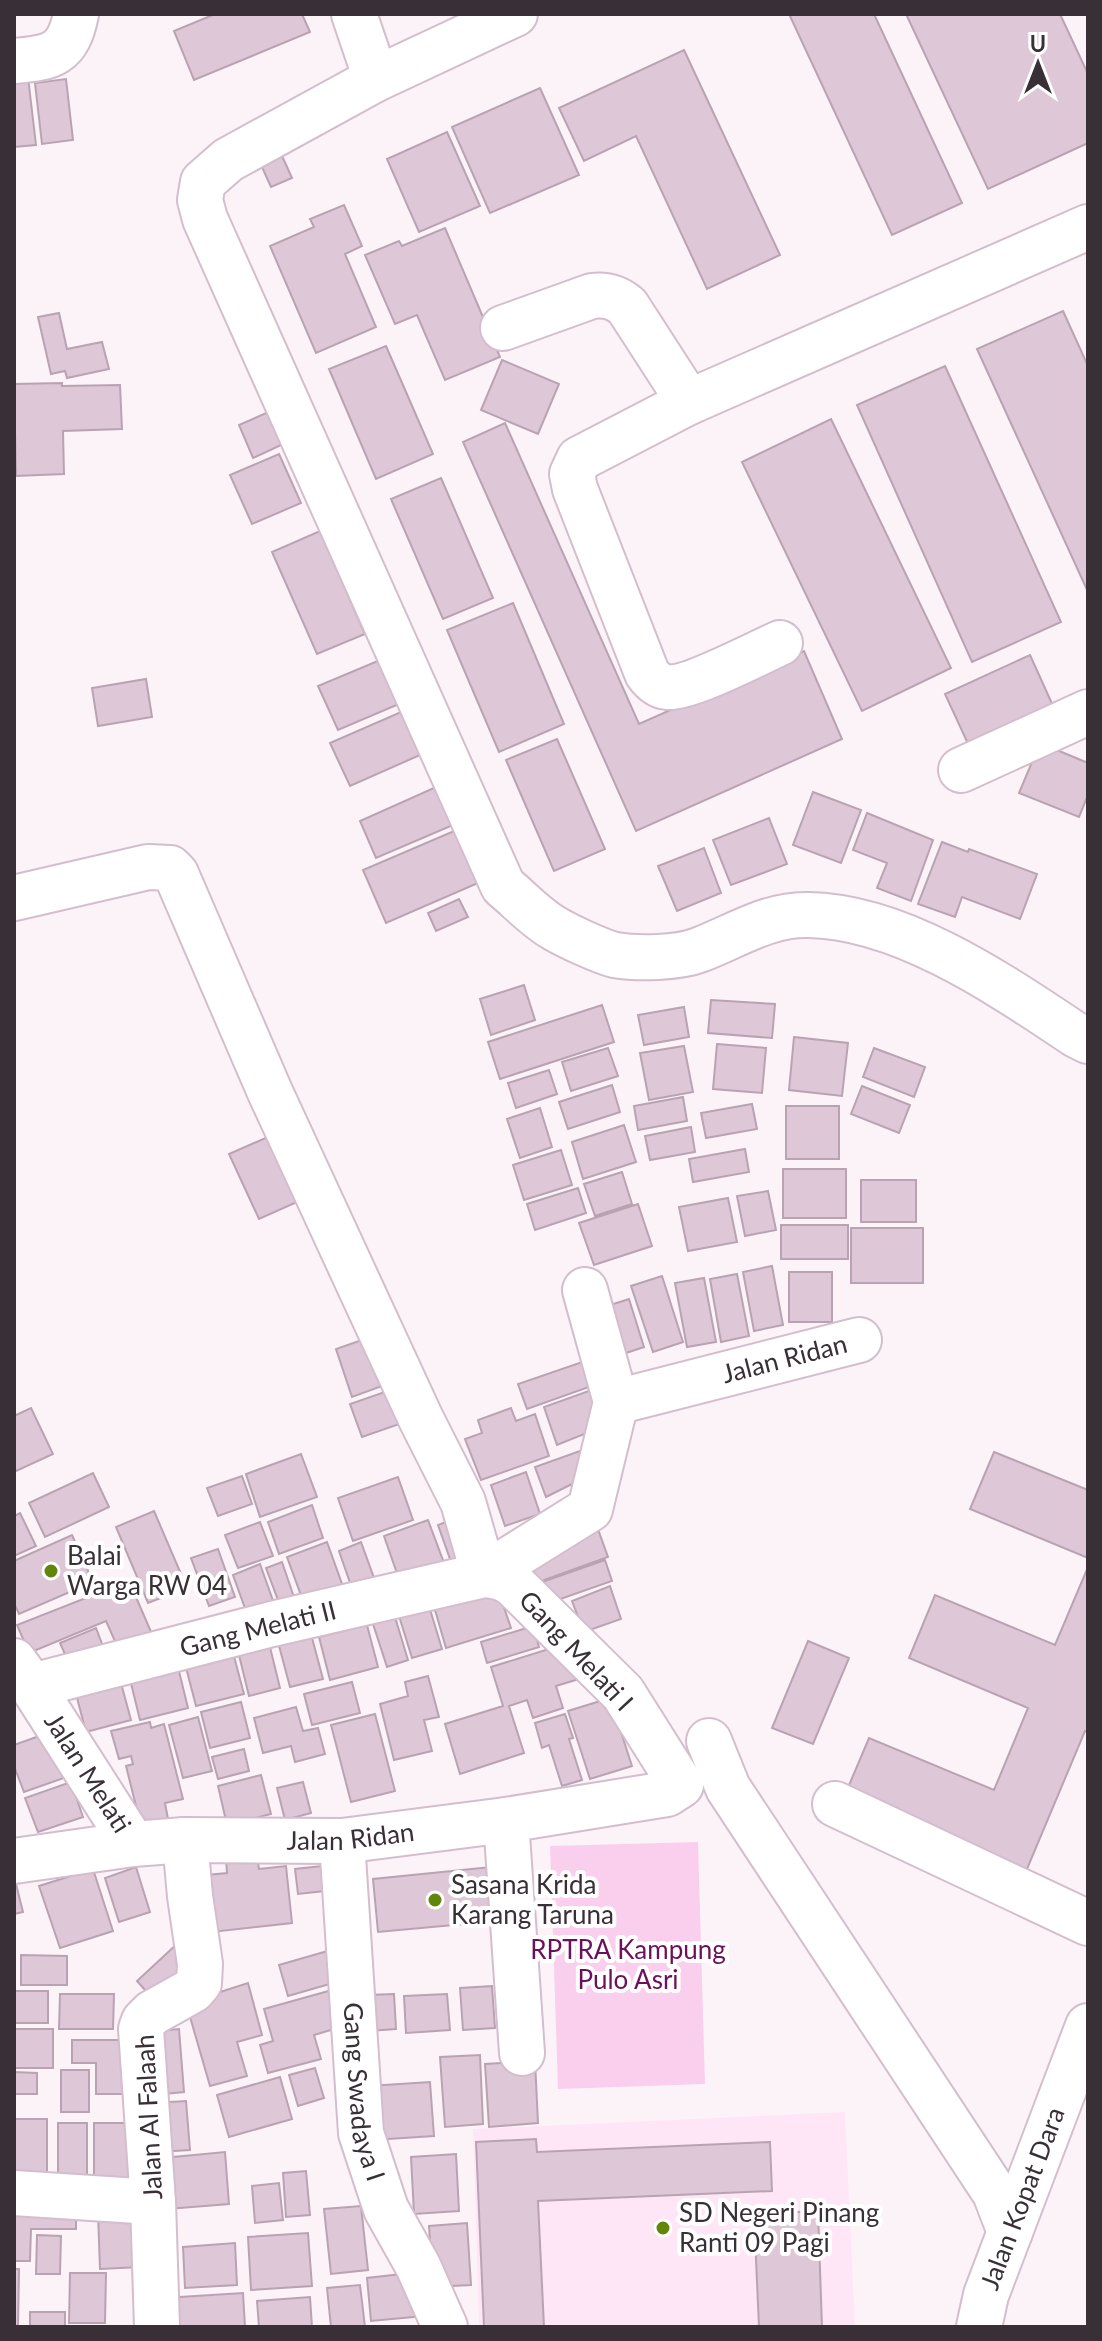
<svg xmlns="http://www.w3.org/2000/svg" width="1102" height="2341" viewBox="0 0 1102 2341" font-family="Lato,sans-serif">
<rect width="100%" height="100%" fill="#fcf3f9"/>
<path fill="#ffe6f7" d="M845 2112 855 2327H479L473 2129Z"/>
<path fill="#f9cfed" d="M698 1842 705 2084 558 2089 550 1846Z"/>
<path fill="#dec7d7" stroke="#b9a3b2" stroke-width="2" d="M215 14H302L310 32 194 80 174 31Z
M789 14H874L962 203 892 235Z
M906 14H1060L1088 74V143L988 189Z
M684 50 780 255 707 289 636 136 584 161 559 108Z
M28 77 36 145 14 147V78Z
M66 79 73 140 42 144 35 83Z
M540 88 579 175 490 213 452 127Z
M447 132 480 206 419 232 387 159Z
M278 147 292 178 271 187 257 156Z
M344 205 362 246 345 254 376 327 316 353 270 246 314 227 310 219Z
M445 228 500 357 445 380 417 315 395 324 365 255 399 241 402 246Z
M1063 311 1088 366V592L977 349Z
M59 313 67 349 102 342 109 369 67 378 65 371 51 374 38 317Z
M386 346 433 454 376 479 329 369Z
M502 360 559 384 538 434 481 410Z
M945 366 1061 622 972 662 857 405Z
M62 383V386L120 385 122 429 63 431 64 474 16 476 14 384Z
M280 407 294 439 253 458 239 425Z
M831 419 951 668 862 711 742 462Z
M505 423 639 724 804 651 842 739 636 831 463 442Z
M279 454 301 503 252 524 230 475Z
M441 478 493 598 443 619 391 499Z
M320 531 365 634 317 654 272 552Z
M513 603 564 724 499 752 447 630Z
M1030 655 1054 708 969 746 945 694Z
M380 660 399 704 338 730 318 686Z
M146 679 152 717 98 726 92 688Z
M401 712 420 755 350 786 330 743Z
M557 739 605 849 554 871 506 760Z
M1040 743 1088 763V795L1079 817 1019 793Z
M436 787 453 825 376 858 360 821Z
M813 792 861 810 841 863 793 845Z
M867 813 933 840 911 901 877 888 887 863 853 850Z
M769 818 787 864 731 885 713 840Z
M454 831 478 883 386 923 363 870Z
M942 842 968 852 969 849 1037 874 1020 919 962 897 955 917 918 904Z
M704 848 721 893 677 911 658 866Z
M459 899 468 917 436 931 428 913Z
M524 985 535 1020 491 1035 480 999Z
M711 1000 775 1004 772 1038 708 1033Z
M602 1005 614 1042 500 1079 488 1042Z
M684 1007 689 1037 644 1045 638 1015Z
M794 1037 848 1043 842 1096 789 1090Z
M717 1044 766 1048 762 1093 713 1089Z
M684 1046 693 1092 649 1100 640 1053Z
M608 1048 618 1076 571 1091 562 1062Z
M874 1048 925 1067 914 1097 863 1077Z
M549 1070 557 1094 516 1108 508 1083Z
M612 1085 620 1112 568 1129 559 1102Z
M862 1086 910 1105 899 1133 851 1114Z
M683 1097 687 1121 638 1130 634 1106Z
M752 1104 757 1129 706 1138 701 1113Z
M786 1106H839V1159H786Z
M540 1108 552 1147 520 1158 507 1119Z
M624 1125 636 1162 583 1179 572 1142Z
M691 1127 695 1152 650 1160 645 1136Z
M277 1133 306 1198 259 1219 229 1154Z
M745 1149 749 1172 693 1182 689 1159Z
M561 1150 572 1185 524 1200 513 1165Z
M783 1169H846V1218H783Z
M622 1172 632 1204 595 1216 584 1184Z
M861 1180H916V1222H861Z
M578 1188 586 1213 535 1230 527 1204Z
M768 1191 776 1230 745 1236 737 1196Z
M728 1198 737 1242 688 1251 679 1207Z
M638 1204 652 1246 594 1265 579 1223Z
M781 1225H848V1259H781Z
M851 1228H923V1283H851Z
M772 1266 783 1325 754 1331 743 1272Z
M789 1272H832V1322H789Z
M737 1274 749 1336 721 1342 710 1279Z
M662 1276 683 1342 653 1352 631 1286Z
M704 1278 716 1342 687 1347 675 1283Z
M629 1299 644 1347 620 1355 604 1307Z
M376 1335 393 1382 352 1397 336 1349Z
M594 1358 603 1382 527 1409 518 1384Z
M402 1386 414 1419 362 1437 350 1404Z
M597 1388 607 1425 557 1445 544 1407Z
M31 1408 53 1454 14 1472V1416Z
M511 1408 516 1421 535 1414 549 1456 481 1480 465 1439 482 1433 478 1420Z
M594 1446 592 1474 546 1497 535 1467Z
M994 1452 1088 1490V1558L970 1509Z
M301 1454 317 1497 260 1517 246 1474Z
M526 1472 540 1514 505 1526 491 1485Z
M93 1473 109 1507 45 1537 29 1503Z
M242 1476 252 1504 218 1516 207 1488Z
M398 1477 413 1520 353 1541 338 1498Z
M312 1505 323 1538 279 1554 268 1522Z
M591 1510 608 1557 525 1587 518 1560Z
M154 1511 187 1588 148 1603 116 1527Z
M20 1513 36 1546 14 1556V1516Z
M459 1517 456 1576 438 1525Z
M428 1520 444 1563 399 1579 384 1536Z
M260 1522 273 1556 238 1568 225 1535Z
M72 1535 93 1582 19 1614 14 1603V1561Z
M327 1542 346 1595 306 1609 287 1557Z
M361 1542 378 1589 355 1597 339 1551Z
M218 1549 235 1597 209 1606 191 1558Z
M605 1560 612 1581 549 1603 542 1582Z
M282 1562 296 1603 281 1608 266 1568Z
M260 1564 277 1612 250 1622 233 1575Z
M1088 1567V1733L1085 1731 1027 1869 1016 1865 1015 1867 844 1797 869 1738 994 1790 1028 1708 909 1658 935 1595 1055 1645Z
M129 1581 152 1634 118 1648 106 1621 29 1653 17 1625Z
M496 1584 511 1628 446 1648 433 1603Z
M610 1586 621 1619 584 1632 572 1601Z
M429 1606 442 1649 412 1658 399 1616Z
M395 1617 408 1660 387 1667 373 1624Z
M367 1625 378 1667 330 1680 319 1637Z
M533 1626 539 1647 487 1663 481 1642Z
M96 1628 104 1649 69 1663 60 1643Z
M311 1634 323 1679 290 1687 278 1642Z
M268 1639 280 1688 249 1696 237 1647Z
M808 1641 849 1658 813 1744 772 1728Z
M568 1643 579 1679 556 1686 563 1708 533 1718 527 1700 509 1706 524 1753 460 1774 445 1724 503 1706 491 1667Z
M231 1645 244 1694 196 1706 183 1656Z
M176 1659 188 1708 140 1720 128 1671Z
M428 1676 439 1717 424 1720 432 1751 394 1760 380 1704 408 1696 405 1682Z
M352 1682 360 1713 312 1725 304 1694Z
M121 1683 131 1720 86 1732 76 1694Z
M610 1698 632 1766 590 1779 568 1711Z
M241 1702 250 1738 210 1748 201 1712Z
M296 1707 303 1731 318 1728 325 1754 295 1762 291 1746 263 1753 254 1718Z
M375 1714 395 1791 351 1802 331 1725Z
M565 1714 573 1738 569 1739 582 1780 562 1786 549 1745 542 1748 535 1723Z
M198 1717 212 1771 183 1778 169 1725Z
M150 1722 151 1728 164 1724 183 1799 165 1803 168 1819 141 1826 126 1766 133 1764 131 1756 119 1759 111 1731Z
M45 1734 75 1774 24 1792 14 1766V1745Z
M244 1749 249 1771 218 1779 212 1757Z
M261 1775 271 1814 227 1825 218 1786Z
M71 1782 83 1817 38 1832 25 1798Z
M303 1782 311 1813 285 1820 277 1788Z
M257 1857 259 1869 286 1866 292 1923 203 1933 197 1876 227 1873 226 1860Z
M322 1866 325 1891 298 1894 295 1869Z
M136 1867 150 1912 119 1922 105 1878Z
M491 1867 497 1921 378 1932 373 1879Z
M93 1869 113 1931 60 1948 39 1886Z
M14 1876 23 1912 14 1914Z
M178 1943 195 1961 154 2000 137 1981Z
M331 1950 340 1981 288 1996 279 1965Z
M21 1955 67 1956V1985H21Z
M248 1983 262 2035 237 2042 247 2076 210 2086 186 2003Z
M492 1986 495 2028 463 2030 460 1988Z
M332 1990 341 2027 314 2035 321 2059 268 2073 260 2045 273 2041 264 2009Z
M14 1991H48V2023H14Z
M60 1994H114L113 2029H59Z
M394 1994 396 2029 369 2031 367 1995Z
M447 1994 450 2030 406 2033 404 1996Z
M14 2029H53V2068H14Z
M179 2029 184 2092 153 2095 148 2032Z
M72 2040H124L132 2094H96V2063H72Z
M480 2055 483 2124 445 2127 440 2057Z
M535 2061 538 2123 489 2127 485 2064Z
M315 2068 324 2098 298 2106 289 2075Z
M61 2070H89V2112H61Z
M14 2072 37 2073V2094H14Z
M280 2077 292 2119 229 2137 217 2095Z
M430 2082 434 2136 373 2140 369 2086Z
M186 2101 190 2150 157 2152 153 2103Z
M14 2119H47V2174H14Z
M58 2123H87V2182H58Z
M94 2123H143V2192H94Z
M536 2139 537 2152 770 2142 772 2191 538 2201 544 2327H484L476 2142Z
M225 2152 229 2204 168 2209 163 2158Z
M456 2154 459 2211 414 2214 411 2157Z
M306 2171 310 2215 286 2217 283 2173Z
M279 2183 283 2220 255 2223 252 2186Z
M14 2206 76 2207V2229H31L30 2261H14Z
M361 2206 368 2270 331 2274 324 2209Z
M139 2211 141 2267 100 2269 98 2213Z
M818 2211 822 2327H759L754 2214Z
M467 2223 471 2285 433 2287 429 2226Z
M308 2233 312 2286 251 2290 248 2237Z
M37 2235 61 2236 60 2274H36Z
M235 2243 237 2285 185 2288 183 2247Z
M14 2269H19L18 2327H14Z
M419 2272 424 2316 371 2321 367 2278Z
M70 2273H106L105 2323H69Z
M360 2285 365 2327H331L327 2288Z
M243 2293 245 2327H166L164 2298Z
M310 2297 312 2327H259L257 2301Z
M30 2312H65V2327H30Z"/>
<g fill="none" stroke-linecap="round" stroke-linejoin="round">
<g stroke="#d4becd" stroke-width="48">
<g id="minor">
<path d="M354 14 376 79"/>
<path d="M515 14 376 79 228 160 203 182 200 200 205 219 503 886C519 899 536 918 554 928 567 936 602 952 615 955 638 959 678 958 699 950 736 936 768 914 808 915 901 916 1001 985 1076 1035L1088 1041"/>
<path d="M14 61C53 58 68 54 76 14"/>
<path d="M503 328 592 296C606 294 616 297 627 306L689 402 1088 227"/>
<path d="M689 402 579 459 572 474 575 489 647 673C652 680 658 686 667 687 687 690 758 653 780 643"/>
<path d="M961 770 1088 712"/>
<path d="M14 898 148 867 170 868 176 874 270 1092 421 1419 463 1502 484 1575"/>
<path id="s1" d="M616 1402 859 1340"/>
<path d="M484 1575 590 1509 616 1402 585 1290"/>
<path id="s2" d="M14 1661 32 1686 133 1844"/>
<path d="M709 1741 728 1788 995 2193 1010 2232"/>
<path d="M835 1804 1088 1923"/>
<path d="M506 1820 522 2053"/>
<path id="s3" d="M342 1841 361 2133 386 2209 418 2266 445 2327"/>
<path id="s4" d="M14 1861 133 1844 185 1840 342 1841 506 1820 636 1799 667 1794 681 1785 623 1693 516 1587C506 1578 497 1576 484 1575L272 1624 32 1686"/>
<path d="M14 2193 153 2202"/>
<path d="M157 2327 153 2202 141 2029 144 2021 152 2013 193 1990 199 1983 200 1964 190 1896 185 1840"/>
<path id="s5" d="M979 2327 986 2295 1088 2026"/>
</g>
</g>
<use href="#minor" stroke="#fff" stroke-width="44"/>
</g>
<g fill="#628609" stroke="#fff" stroke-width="3">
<circle cx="51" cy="1571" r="8"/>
<circle cx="435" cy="1900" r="8"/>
<circle cx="663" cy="2228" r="8"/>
</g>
<g text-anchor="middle" stroke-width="8" stroke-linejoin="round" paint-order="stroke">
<g font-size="26" fill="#393037" stroke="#fff">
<text dy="9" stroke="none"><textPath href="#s1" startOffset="174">Jalan Ridan</textPath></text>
<text transform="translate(258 1629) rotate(-14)" y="9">Gang Melati II</text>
<text transform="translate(576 1651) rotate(47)" y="9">Gang Melati I</text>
<text dy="9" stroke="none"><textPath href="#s2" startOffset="134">Jalan Melati</textPath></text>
<text dy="9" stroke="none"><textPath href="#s4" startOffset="338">Jalan Ridan</textPath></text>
<text dy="9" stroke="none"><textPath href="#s3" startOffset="252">Gang Swadaya I</textPath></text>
<text transform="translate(149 2117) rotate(-93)" y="9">Jalan Al Falaah</text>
<text dy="9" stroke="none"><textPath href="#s5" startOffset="136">Jalan Kopat Dara</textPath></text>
</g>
<g font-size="26" fill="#393037" stroke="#fff" text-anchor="start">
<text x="67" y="1565">Balai<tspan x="67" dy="30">Warga RW 04</tspan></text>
<text x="451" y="1894">Sasana Krida<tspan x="451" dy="30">Karang Taruna</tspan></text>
<text x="679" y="2222">SD Negeri Pinang<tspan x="679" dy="30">Ranti 09 Pagi</tspan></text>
</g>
<g font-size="26" fill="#6b115b" stroke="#fff">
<text x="628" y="1959">RPTRA Kampung<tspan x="628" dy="30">Pulo Asri</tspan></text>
</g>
</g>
<rect width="1102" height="2341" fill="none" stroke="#393037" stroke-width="32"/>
<g transform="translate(1038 64)" stroke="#ffffff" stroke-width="6" paint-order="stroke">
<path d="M0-6L14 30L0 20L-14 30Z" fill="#393037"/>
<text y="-12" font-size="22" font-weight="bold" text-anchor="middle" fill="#393037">U</text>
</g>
</svg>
